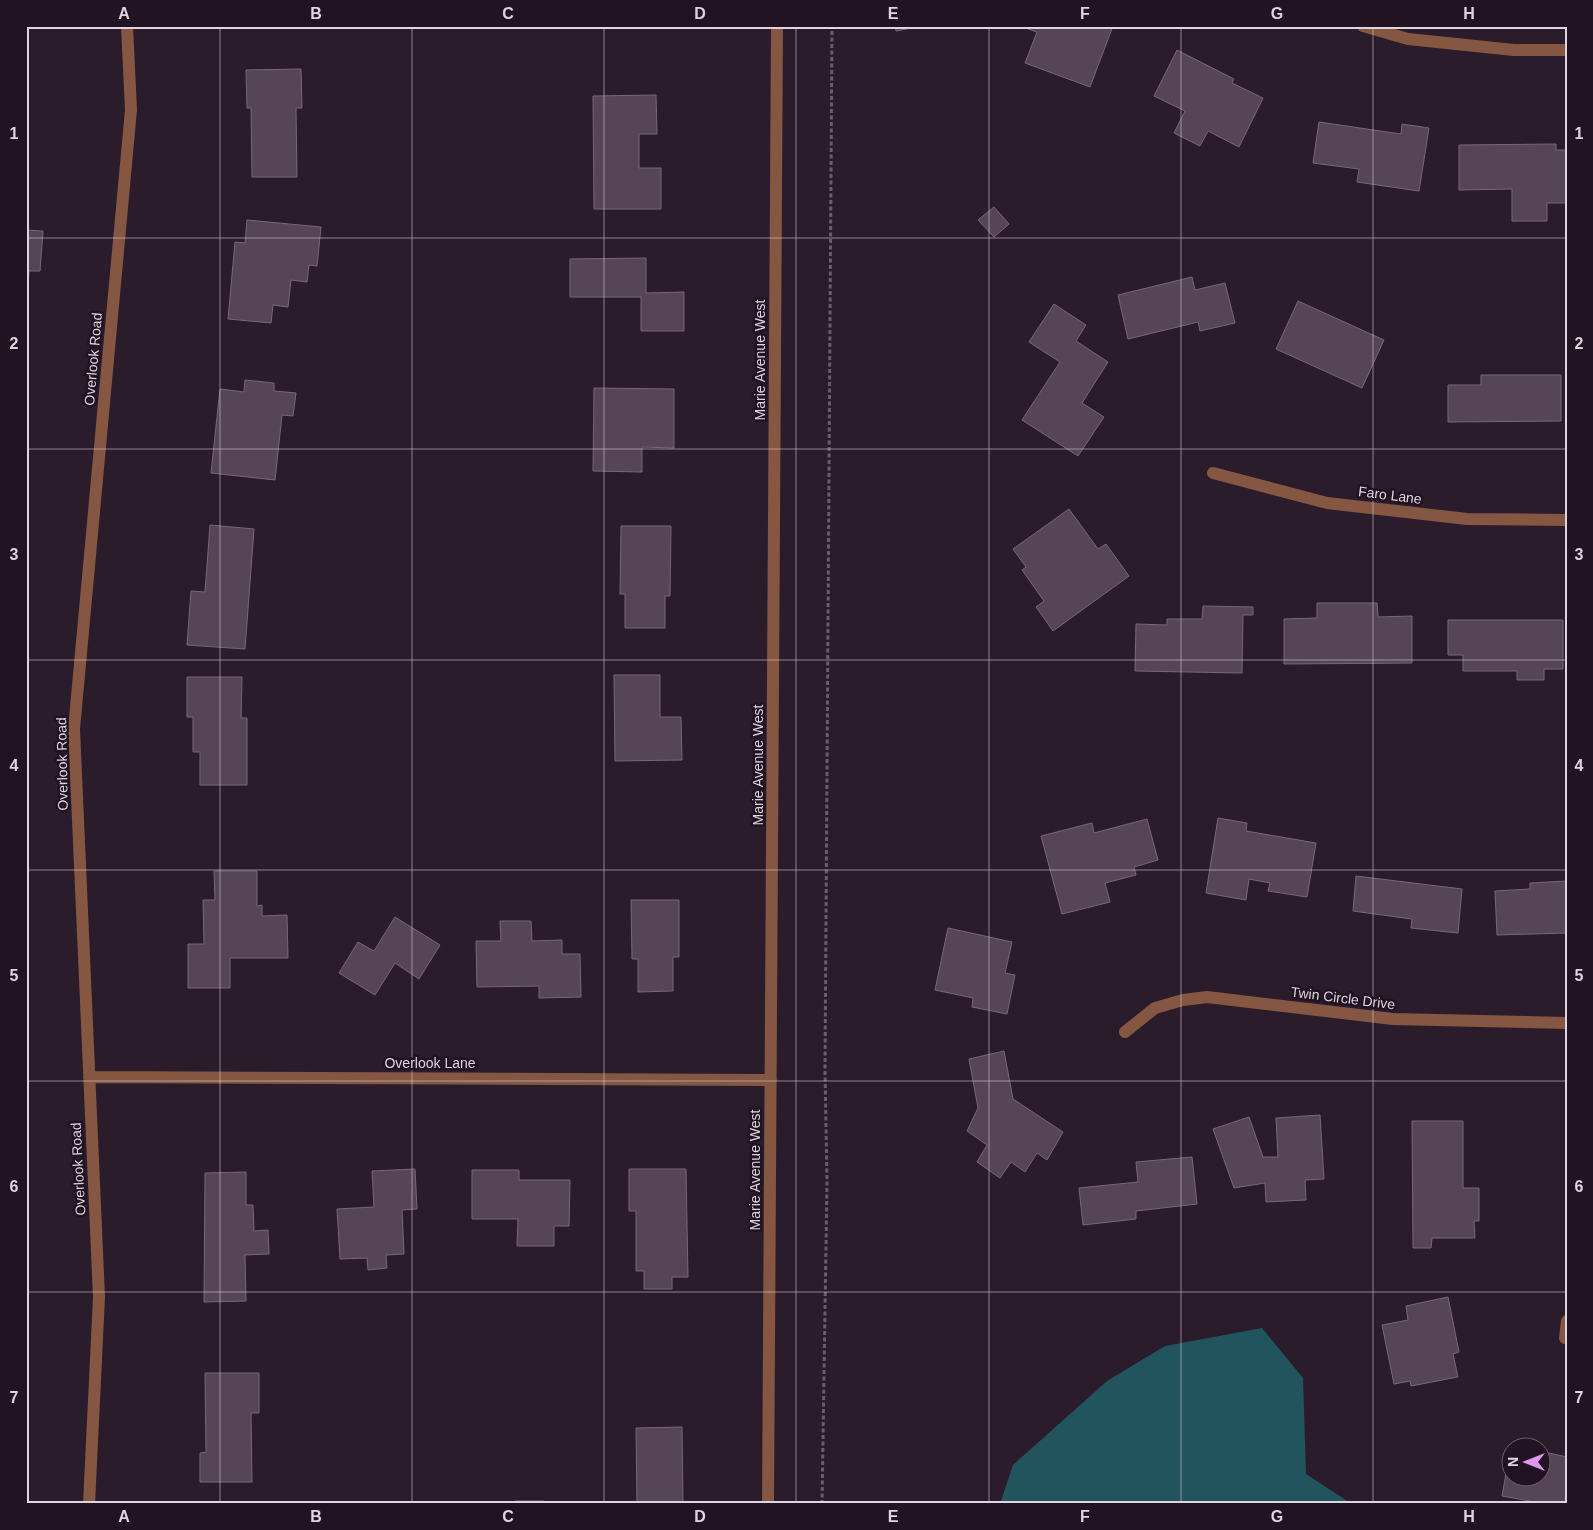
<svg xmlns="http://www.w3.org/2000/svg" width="1593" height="1530" viewBox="0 0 1593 1530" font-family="Helvetica,sans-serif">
<rect width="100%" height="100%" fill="#2b1c2c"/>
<path fill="#22545e" d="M1262 1328 1303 1378 1306 1474 1352 1504H1000L1013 1465 1107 1381 1165 1346Z"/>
<path fill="#554556" stroke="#796779" d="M895 26H922L896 31Z
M1029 26H1113L1090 87 1025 63 1037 32 1028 29Z
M1177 50 1234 79 1232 83 1263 98 1239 147 1208 131 1200 146 1174 133 1185 111 1154 96Z
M301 69 302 108H296L297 177H252L251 108H247L246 70Z
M656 95 657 134H639V168H661V209H594L593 96Z
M1319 122 1401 134 1402 124 1429 128 1419 191 1357 182 1359 169 1313 163Z
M1556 144V150H1567V203H1547V221H1512V189L1459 190V145Z
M994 207 1009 224 994 237 978 220Z
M247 220 321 227 317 266 309 265 307 282 291 280 288 307 273 305 271 323 228 319 235 242 245 243Z
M26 230 43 231 40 271H29L26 312Z
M646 258V293L684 292V331H641V297H570V259Z
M1192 277 1195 290 1225 283 1235 323 1200 331 1198 322 1128 339 1118 295Z
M1298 301 1384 340 1362 388 1276 349Z
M1054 304 1086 325 1076 341 1108 362 1082 403 1104 417 1078 456 1022 420 1060 362 1029 342Z
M1481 375H1561V421L1448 422V385H1481Z
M245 380 274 383V391L296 393 293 416 282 415 275 480 211 473 220 389 244 392Z
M594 388 674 389V448L642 447V472L593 471Z
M1069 509 1098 549 1106 544 1129 576 1053 631 1036 607 1044 601 1022 570 1026 567 1013 549Z
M210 525 254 529 245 649 187 645 191 591 205 592Z
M621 526H671L670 596H665V628H625V594H620Z
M1317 603H1377L1378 617 1412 616V663L1284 664V619L1317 618Z
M1203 606 1253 607V615H1243L1242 673 1135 671 1136 624 1167 625V619H1202Z
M1448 620H1563V669H1544V680H1517V671H1463V655H1448Z
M614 675H660V717H681L682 760 615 761Z
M187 677H242L241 718H247V785H200V752H193V717H187Z
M1218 818 1247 823 1246 831 1316 843 1307 897 1268 891 1270 883 1249 879 1246 900 1206 893Z
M1147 819 1158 860 1134 867 1136 875 1105 883 1110 902 1062 914 1041 836 1092 823 1094 833Z
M214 871H257V906L262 905V916L287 915 288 958H230V988H188V944H204L203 900H215Z
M1356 876 1462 889 1458 933 1411 928 1412 919 1353 911Z
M1567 881V933L1497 935 1495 891 1530 889V883Z
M631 900H679V957H673V991L638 992V959H632Z
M395 917 440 945 419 979 395 963 375 995 339 973 358 942 374 951Z
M500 921H531L532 941 562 940V954H580L581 997 539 998V986L477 987 476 941H501Z
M948 928 1012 942 1005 973 1015 975 1007 1014 972 1007 973 998 935 990Z
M1004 1051 1013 1099 1063 1132 1047 1160 1037 1153 1025 1172 1011 1162 1000 1178 977 1162 987 1145 967 1131 978 1108 969 1059Z
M1320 1115 1324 1179 1305 1180 1306 1200 1266 1202 1265 1183 1234 1188 1213 1129 1249 1117 1263 1157H1278L1276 1118Z
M1412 1121H1463V1188H1479V1221H1474L1475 1238H1432L1431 1248H1413Z
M1192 1157 1197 1204 1136 1211V1219L1083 1225 1079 1188 1138 1182 1136 1162Z
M415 1169 417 1209 402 1210 404 1254 386 1255 387 1268 368 1270 367 1258 340 1259 337 1209 374 1207 372 1171Z
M629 1169H686L688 1277H672V1289H644V1271H636V1211H629Z
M472 1170H519V1180H570L569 1226H554V1246H517L518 1219H472Z
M246 1172V1205H253L254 1231 268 1230 269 1254 245 1255 246 1301 204 1302 205 1173Z
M1448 1297 1459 1352 1453 1354 1458 1377 1411 1386 1410 1381 1394 1384 1382 1325 1408 1320 1406 1306Z
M205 1373H259V1413H251L252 1482H200V1453L206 1452Z
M682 1427 683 1504H637L636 1428Z
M1511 1445 1524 1448H1510V1478H1540V1451L1567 1457V1504H1546L1502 1496Z
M515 1501H544V1504H515Z"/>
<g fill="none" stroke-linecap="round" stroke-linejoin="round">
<path stroke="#6a5d6b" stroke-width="3" stroke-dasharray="4 2.5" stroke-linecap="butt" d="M822 1504 827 1182 825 1070 832 26"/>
<path stroke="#855742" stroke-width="12" d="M1363 26 1408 39 1514 50H1567
M1213 473 1327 503 1467 519 1567 520
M1125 1032 1155 1008 1183 1000 1207 997 1393 1019 1567 1023
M89 1077 771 1080
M1565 1338 1567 1321
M89 1504 99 1297 74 729 131 110 127 26
M768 1504 777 26"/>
</g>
<path fill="none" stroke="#dfd5df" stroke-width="1" stroke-opacity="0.55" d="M220 26V1504M412 26V1504M604 26V1504M796 26V1504M989 26V1504M1181 26V1504M1373 26V1504M26 238H1567M26 449H1567M26 660H1567M26 870H1567M26 1081H1567M26 1292H1567"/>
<g text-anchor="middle" stroke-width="5" stroke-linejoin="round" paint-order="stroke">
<g font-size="14" fill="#dfd5df" stroke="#211322">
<text transform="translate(93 359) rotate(-85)" y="5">Overlook Road</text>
<text transform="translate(760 360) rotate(-90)" y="5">Marie Avenue West</text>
<text transform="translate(1390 495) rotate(7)" y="5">Faro Lane</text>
<text transform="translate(62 764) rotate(-91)" y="5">Overlook Road</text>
<text transform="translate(758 765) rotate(-90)" y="5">Marie Avenue West</text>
<text transform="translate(1343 998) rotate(7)" y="5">Twin Circle Drive</text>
<text x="430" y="1068">Overlook Lane</text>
<text transform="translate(78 1169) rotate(-93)" y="5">Overlook Road</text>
<text transform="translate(755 1170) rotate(-90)" y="5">Marie Avenue West</text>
</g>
</g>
<rect width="1593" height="1530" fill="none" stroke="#211322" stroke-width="55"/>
<g transform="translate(1526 1462) rotate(270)"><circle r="24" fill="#211322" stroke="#6d616e"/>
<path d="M0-4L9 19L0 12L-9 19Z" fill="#de98f2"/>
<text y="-8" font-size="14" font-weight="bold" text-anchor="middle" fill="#dfd5df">N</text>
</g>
<rect x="28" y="28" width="1538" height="1474" fill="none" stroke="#dfd5df" stroke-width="2"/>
<g font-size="16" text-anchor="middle" font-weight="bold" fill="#dfd5df">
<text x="124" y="19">A</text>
<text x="316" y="19">B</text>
<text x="508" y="19">C</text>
<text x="700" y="19">D</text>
<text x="893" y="19">E</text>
<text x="1085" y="19">F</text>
<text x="1277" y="19">G</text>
<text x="1469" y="19">H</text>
<text x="14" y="139">1</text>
<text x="1579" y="139">1</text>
<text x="14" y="349">2</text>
<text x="1579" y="349">2</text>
<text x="14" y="560">3</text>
<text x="1579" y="560">3</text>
<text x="14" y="771">4</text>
<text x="1579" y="771">4</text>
<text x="14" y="981">5</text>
<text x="1579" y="981">5</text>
<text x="14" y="1192">6</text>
<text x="1579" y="1192">6</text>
<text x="14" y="1403">7</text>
<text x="1579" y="1403">7</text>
<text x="124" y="1522">A</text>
<text x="316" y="1522">B</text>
<text x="508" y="1522">C</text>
<text x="700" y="1522">D</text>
<text x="893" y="1522">E</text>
<text x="1085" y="1522">F</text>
<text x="1277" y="1522">G</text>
<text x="1469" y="1522">H</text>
</g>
</svg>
